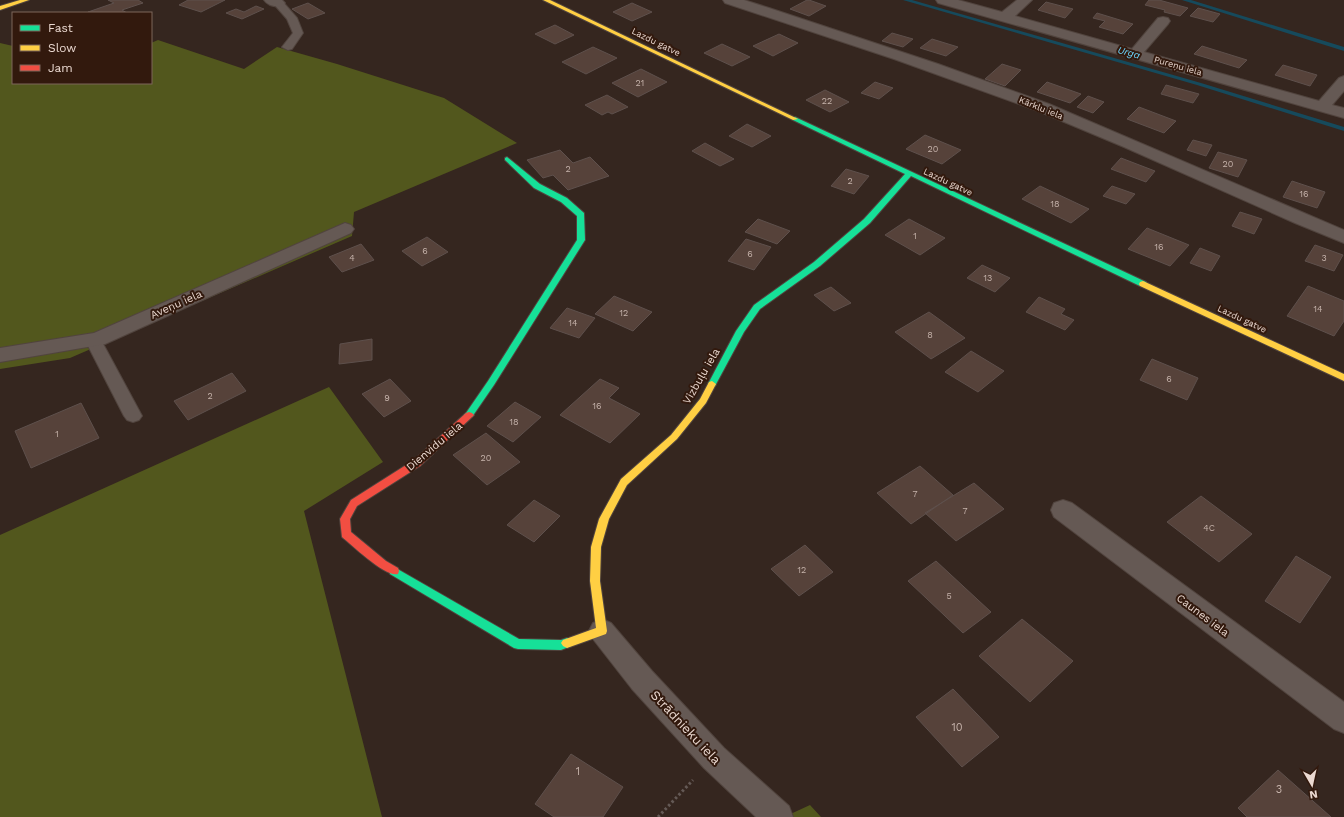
<svg xmlns="http://www.w3.org/2000/svg" width="1344" height="817" viewBox="0 0 1344 817" font-family="'Work Sans',sans-serif">
<rect width="100%" height="100%" fill="#35261f"/>
<path fill="#52571d" d="M158 40 244 69 277 47 337 64 444 98 517 143 354 212 352 236 70 358 0 369V43L13 46V83H151V43Z
M329 387 383 462 304 511 382 817H0V535Z
M810 805 821 817H784Z"/>
<g fill="none" stroke-linecap="round" stroke-linejoin="round">
<path fill="#164a5c" fill-rule="evenodd" d="M903 0H912L1201 83 1344 127V131L1197 85Z
M1182 0H1191L1344 47V51Z"/>
</g>
<path fill="#56423a" stroke="#5e504c" d="M108 0H138L143 3 122 10 127 13 88 12 114 3Z
M188 0H225L201 12 179 5Z
M807 0H809L826 6 809 16 790 9Z
M1149 0H1159L1188 8 1180 16 1164 12 1165 10 1145 5Z
M1046 2 1073 9 1065 18 1038 10Z
M308 3 325 13 308 19 292 9Z
M632 3 652 12 632 21 613 12Z
M256 6 264 9 242 19 226 13 236 9 244 12Z
M1198 8 1220 14 1213 22 1190 16Z
M1097 13 1133 24 1123 34 1099 27 1105 21 1093 18Z
M555 25 574 35 555 44 535 34Z
M892 33 913 39 903 47 882 41Z
M779 34 798 43 773 56 753 46Z
M932 39 958 47 946 56 920 48Z
M722 44 750 57 732 66 704 53Z
M1202 46 1247 60 1239 68 1194 54Z
M593 47 617 58 586 74 562 62Z
M1002 64 1021 70 1005 86 985 79Z
M1283 65 1317 75 1310 86 1275 75Z
M641 69 667 82 638 97 612 83Z
M875 82 893 88 879 99 861 93Z
M1047 82 1081 94 1070 103 1037 92Z
M1166 85 1199 94 1193 103 1161 94Z
M825 90 849 102 830 112 806 100Z
M607 95 628 107 612 114 608 112 602 115 585 105Z
M1088 96 1104 102 1093 113 1077 107Z
M1139 107 1176 121 1164 133 1127 119Z
M747 124 771 136 752 147 729 136Z
M925 135 961 150 942 164 906 149Z
M1193 140 1212 145 1206 156 1187 150Z
M705 143 734 159 720 166 692 151Z
M560 150 573 163 590 157 609 176 568 190 553 175 543 178 527 160Z
M1218 152 1247 160 1238 177 1209 168Z
M1121 158 1155 171 1146 182 1111 169Z
M846 169 869 176 854 194 831 186Z
M1292 181 1325 192 1317 208 1283 197Z
M1040 186 1089 209 1071 223 1022 199Z
M1112 186 1135 194 1126 204 1103 196Z
M1240 212 1262 219 1254 234 1232 226Z
M758 219 790 231 777 244 745 232Z
M909 219 945 238 920 255 885 235Z
M1147 228 1189 245 1170 266 1128 249Z
M427 237 448 252 422 266 402 251Z
M746 239 771 247 754 270 728 261Z
M361 244 374 260 342 272 329 257Z
M1315 245 1343 255 1334 271 1305 261Z
M1200 248 1220 256 1211 271 1190 263Z
M982 265 1010 278 995 292 967 278Z
M1308 286 1344 301V321L1334 336 1287 316Z
M831 287 851 303 834 311 814 295Z
M614 296 652 312 633 331 595 314Z
M1039 297 1065 309 1061 314 1074 320 1065 330 1026 312Z
M567 308 595 318 579 338 550 328Z
M929 312 965 338 931 359 895 332Z
M372 339V360L339 364 340 344Z
M971 351 1004 371 978 392 945 372Z
M1152 359 1198 378 1187 400 1140 380Z
M232 373 246 391 188 420 174 401Z
M390 379 411 401 384 417 362 394Z
M600 379 619 388 609 398 640 414 610 443 560 415Z
M515 402 541 417 513 442 487 426Z
M81 403 99 438 31 468 15 431Z
M486 433 520 462 487 485 453 455Z
M920 466 953 495 911 524 877 493Z
M974 483 1004 509 956 541 925 513Z
M1201 496 1252 534 1219 562 1167 522Z
M534 500 560 516 534 542 507 525Z
M805 545 833 572 799 596 771 569Z
M1296 556 1331 577 1300 623 1265 601Z
M936 561 991 612 963 633 908 581Z
M1022 619 1073 661 1030 702 979 656Z
M953 689 999 737 962 767 916 717Z
M571 754 623 787 603 817H554L535 804Z
M1278 770 1331 817H1247L1238 808Z"/>
<g fill="none" stroke-linecap="round" stroke-linejoin="round">
<g stroke="#51443e" stroke-width="2">
<path id="lane" d="M278 0 282 1 297 18 303 33 292 49 288 50 282 47 293 33 287 19 273 3 274 1Z
M93 335 99 336 101 340 142 416 139 420 133 422 127 420 124 416 85 340 87 336Z"/>
</g>
<g stroke="#51443e" stroke-width="2">
<path id="street" d="M264 0H282L285 3 283 6C276 7 268 6 264 0Z
M723 0H744L769 8 938 64 1049 104 1344 230V243L1295 223 1124 147 1038 111 894 59 725 3Z
M936 0H958L1002 12 1017 0H1032L1015 16 1132 49 1158 18 1163 17 1168 18 1170 21 1168 24 1144 52 1319 101 1339 78 1344 76V91L1332 105 1344 108V118L938 3Z
M345 223 351 225 354 229 351 233 105 344 0 362V348L94 333Z
M1063 500 1072 503 1344 702V733L1334 729 1054 517 1051 510 1054 503Z
M602 619 611 623 652 671 724 748 789 806 793 817H756L704 768 632 689 593 639 589 631 593 623Z"/>
</g>
<g stroke="#51443e" stroke-width="2">
<path id="fast" d="M795 117 1146 282 1147 284 1146 286H1140L911 176 870 223 820 266 760 309 744 332 715 386H709L708 384 736 331 754 305 814 262 864 219 905 174 793 120V118Z
M507 157 540 184 567 198 584 213 585 240 494 385 472 417H466L464 415 466 413 488 381 577 240V216L561 202 534 188 505 160V158Z
M394 567 519 639 561 640 567 638 571 640 573 643 571 646 561 650 518 649 514 648 390 574 389 571 390 568Z"/>
</g>
<g stroke="#51443e" stroke-width="2">
<path id="slow" d="M20 0H29L0 10V6Z
M543 0H550L798 119 793 120Z
M1143 281 1344 374V381L1140 286 1139 284 1140 282Z
M712 381 716 384 706 403 677 439 627 485 609 519 601 547 600 581 607 631 606 634 567 648 563 646 561 643 563 640 596 628 590 581 591 547 599 519 621 479 671 435 700 399 709 382Z"/>
</g>
<g stroke="#51443e" stroke-width="2">
<path id="jam" d="M469 412 472 413 474 415 472 417 420 466 357 506 350 519 351 532 386 561 398 568 399 571 398 574C386 578 352 545 342 537L340 519 351 500 414 460 466 413Z"/>
</g>
<path stroke="#645955" stroke-width="3" stroke-dasharray="2.5 2.5" stroke-linecap="butt" d="M658 817 693 780"/>
<use href="#lane" fill="#655954" fill-rule="evenodd"/>
<use href="#street" fill="#655954" fill-rule="evenodd"/>
<use href="#fast" fill="#16e098" fill-rule="evenodd"/>
<use href="#slow" fill="#ffcf43" fill-rule="evenodd"/>
<use href="#jam" fill="#f24e42" fill-rule="evenodd"/>
</g>
<g text-anchor="middle" stroke-width="4" stroke-linejoin="round" paint-order="stroke">
<g font-size="9" fill="#ebd9d1" stroke="#32190d">
<text transform="translate(656 42) rotate(26)" y="3">Lazdu gatve</text>
<text transform="translate(1178 66) rotate(16)" y="3">Pureņu iela</text>
<text transform="translate(1041 108) rotate(22)" y="3">Kārklu iela</text>
<text transform="translate(948 182) rotate(25)" y="3">Lazdu gatve</text>
<text transform="translate(1242 319) rotate(25)" y="3">Lazdu gatve</text>
</g>
<g font-size="9" fill="#c6b3ab">
<text x="640" y="86">21</text>
<text x="827" y="104">22</text>
<text x="933" y="152">20</text>
<text x="1228" y="167">20</text>
<text x="568" y="172">2</text>
<text x="850" y="184">2</text>
<text x="1304" y="197">16</text>
<text x="1055" y="207">18</text>
<text x="915" y="239">1</text>
<text x="1159" y="250">16</text>
<text x="425" y="254">6</text>
<text x="750" y="257">6</text>
<text x="352" y="261">4</text>
<text x="1324" y="261">3</text>
<text x="988" y="281">13</text>
<text x="1318" y="312">14</text>
<text x="624" y="316">12</text>
<text x="573" y="326">14</text>
<text x="930" y="338">8</text>
<text x="1169" y="382">6</text>
<text x="210" y="399">2</text>
<text x="387" y="401">9</text>
<text x="597" y="409">16</text>
<text x="514" y="425">18</text>
<text x="57" y="437">1</text>
<text x="486" y="461">20</text>
<text x="915" y="497">7</text>
<text x="965" y="514">7</text>
<text x="1209" y="531">4C</text>
<text x="802" y="573">12</text>
<text x="949" y="599">5</text>
</g>
<g font-size="10" font-style="italic" fill="#6bd6fe" stroke="#32190d">
<text transform="translate(1129 52) rotate(16)" y="4">Urga</text>
</g>
<g font-size="11" fill="#ebd9d1" stroke="#32190d">
<text transform="translate(176 304) rotate(-24)" y="4">Aveņu iela</text>
<text transform="translate(701 376) rotate(-60)" y="4">Vizbuļu iela</text>
<text transform="translate(434 446) rotate(-40)" y="4">Dienvidu iela</text>
<text transform="translate(1203 615) rotate(37)" y="4">Caunes iela</text>
</g>
<g font-size="11" fill="#c6b3ab">
<text x="957" y="731">10</text>
<text x="578" y="775">1</text>
<text x="1279" y="793">3</text>
</g>
<g font-size="13" fill="#ebd9d1" stroke="#32190d">
<text transform="translate(686 727) rotate(47)" y="5">Strādnieku iela</text>
</g>
</g>
<rect x="12" y="12" width="140" height="72" fill="#32190d" stroke="#7c665b"/>
<rect x="20" y="25" width="20" height="6" fill="#16e098" stroke="#7c665b"/>
<text x="48" y="32" font-size="12" fill="#ebd9d1">Fast</text>
<rect x="20" y="45" width="20" height="6" fill="#ffcf43" stroke="#7c665b"/>
<text x="48" y="52" font-size="12" fill="#ebd9d1">Slow</text>
<rect x="20" y="65" width="20" height="6" fill="#f24e42" stroke="#7c665b"/>
<text x="48" y="72" font-size="12" fill="#ebd9d1">Jam</text>
<g transform="translate(1312 785) rotate(171)" stroke="#32190d" stroke-width="3" paint-order="stroke">
<path d="M0-3L7 15L0 10L-7 15Z" fill="#ebd9d1"/>
<text y="-6" font-size="11" font-weight="bold" text-anchor="middle" fill="#ebd9d1">N</text>
</g>
</svg>
